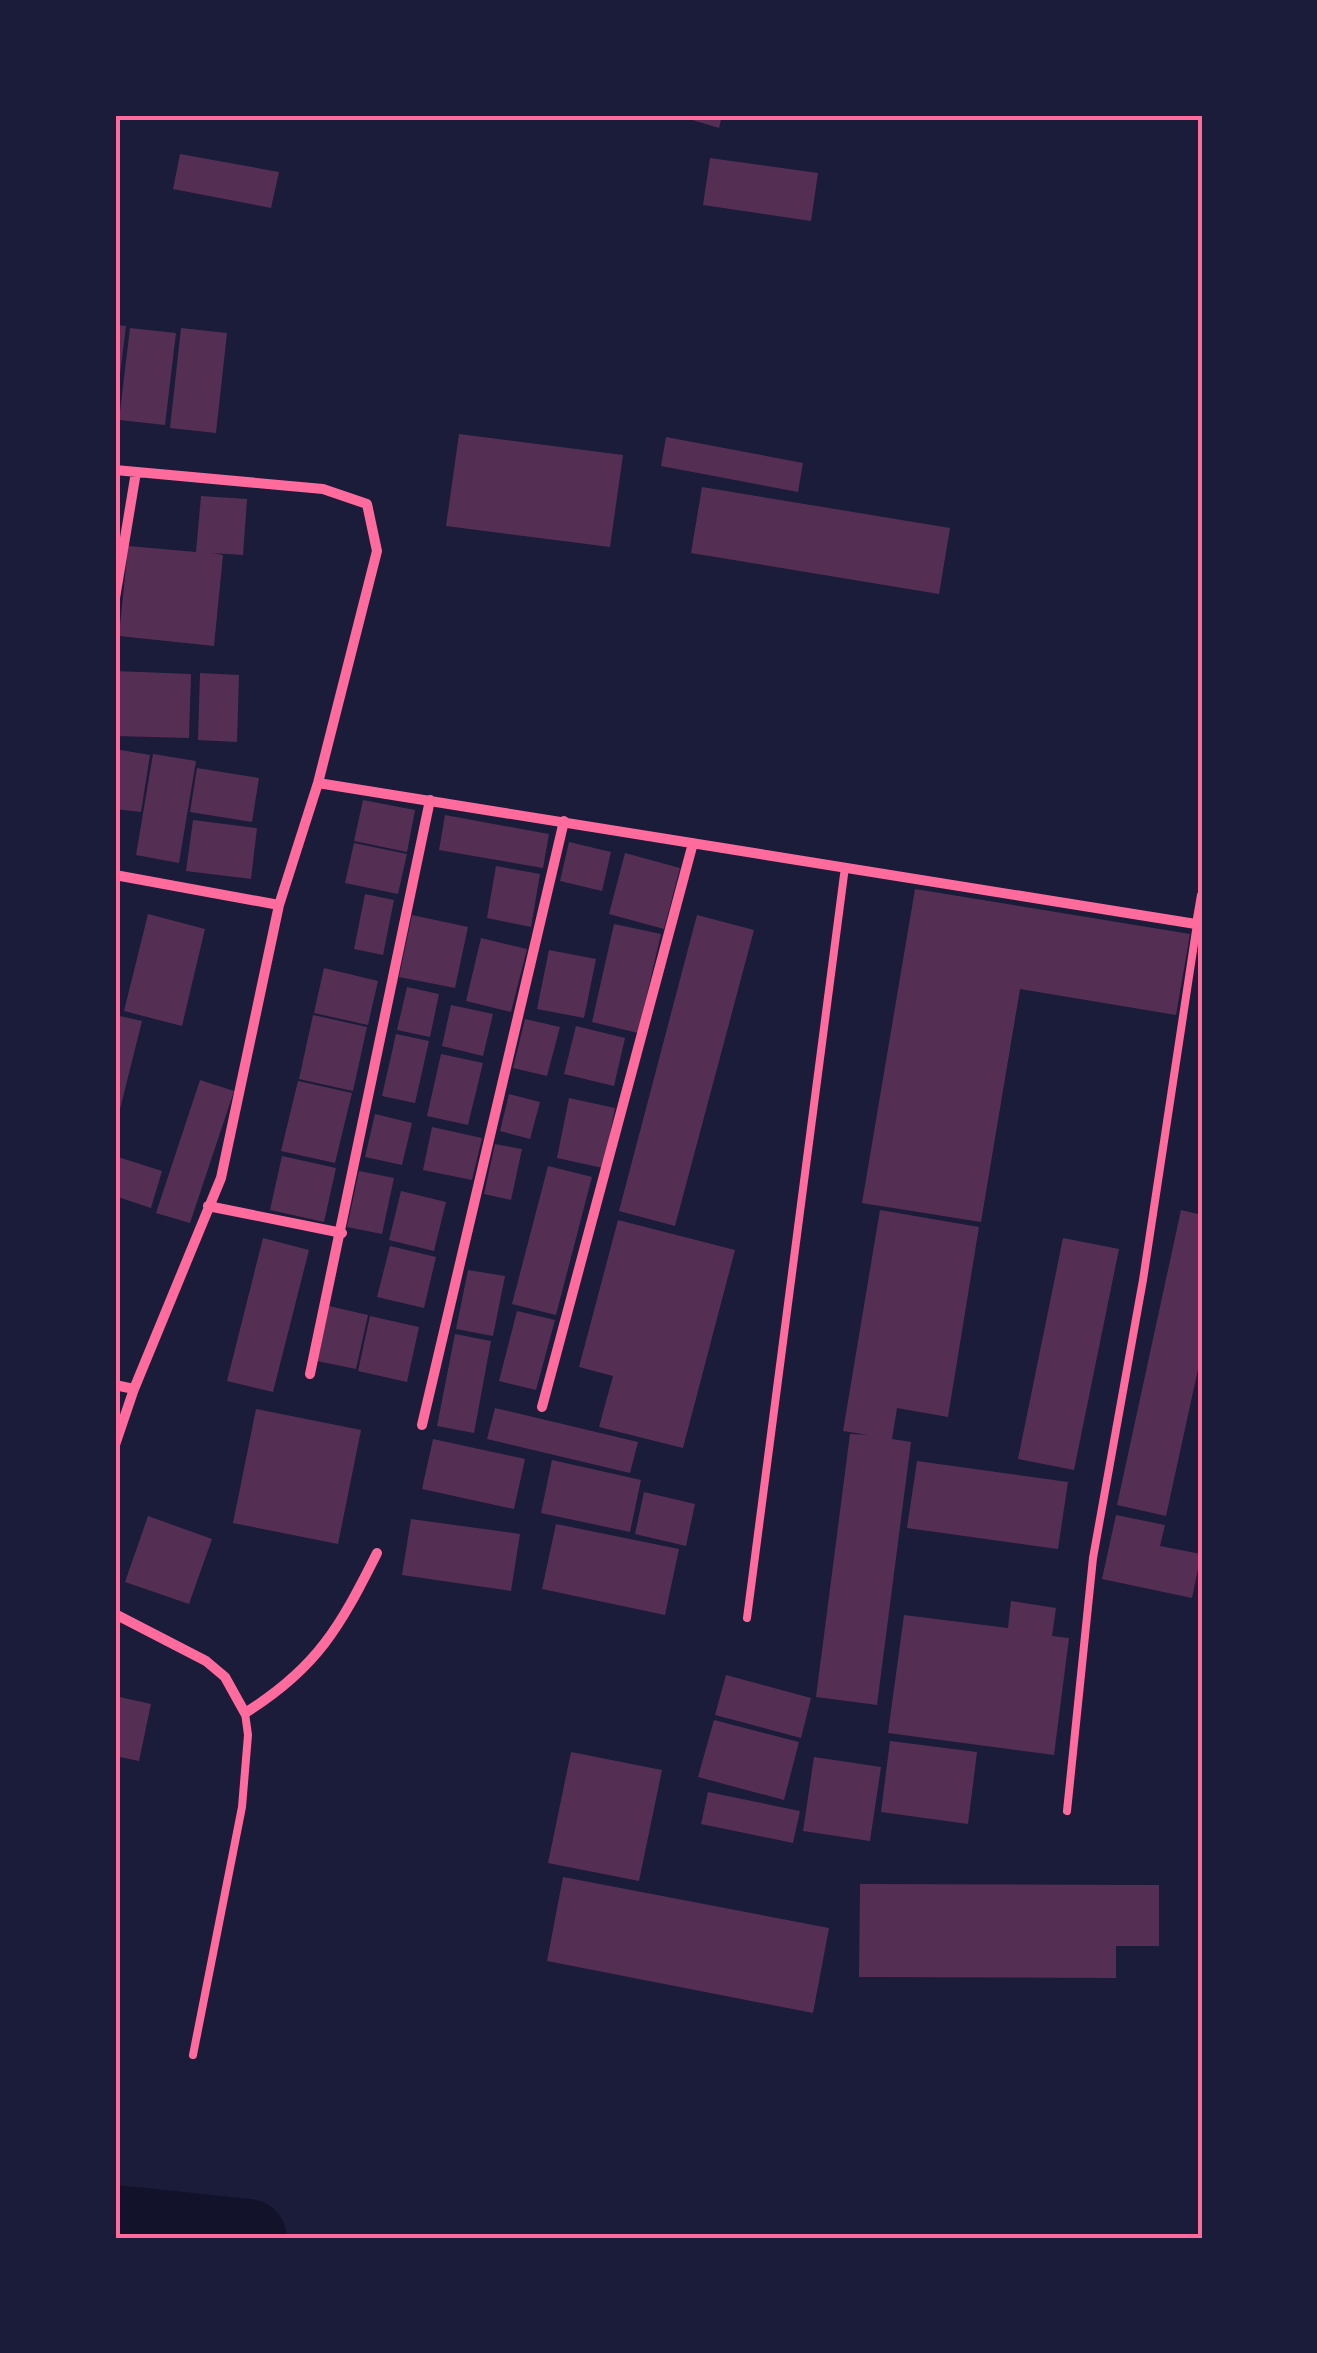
<svg xmlns="http://www.w3.org/2000/svg" width="1317" height="2353" viewBox="0 0 1317 2353" font-family="'IBM Plex Serif',serif">
<rect width="100%" height="100%" fill="#1b1b3a"/>
<g fill="none" stroke-linecap="round" stroke-linejoin="round">
<path stroke="#12122b" stroke-width="78" d="M115 2224 248 2238"/>
</g>
<path fill="#542f53" d="M676 115H722L719 128Z
M180 154 279 172 271 208 173 189Z
M710 158 818 173 811 221 703 205Z
M115 325 126 326 117 398H115Z
M130 328 176 333 165 425 119 420Z
M181 328 227 333 216 433 170 428Z
M459 434 623 455 610 547 446 526Z
M666 437 803 463 798 492 661 466Z
M702 487 950 528 939 594 691 553Z
M201 496 247 499 243 555 212 553 223 555 214 646 119 636 128 546 196 552Z
M115 671 191 674 189 738 115 736Z
M200 673 239 675 237 742 198 740Z
M115 749 150 755 141 812 115 809Z
M153 754 196 761 179 863 136 855Z
M197 768 259 778 252 822 190 812Z
M363 800 415 810 407 852 354 841Z
M445 815 549 834 543 868 439 850Z
M193 820 257 828 251 879 186 871Z
M569 842 611 852 602 891 560 881Z
M354 843 407 854 398 894 345 883Z
M625 853 680 868 664 929 609 914Z
M496 866 540 874 531 927 487 918Z
M915 889 1190 934 1176 1015 1020 989 981 1222 862 1203Z
M365 894 394 900 383 955 354 949Z
M148 914 205 929 182 1026 124 1011Z
M412 915 468 927 455 988 399 977Z
M697 915 754 930 675 1226 619 1211Z
M614 924 661 934 638 1033 592 1022Z
M481 938 527 949 511 1012 466 1001Z
M549 950 596 959 584 1018 537 1009Z
M324 968 378 981 368 1025 314 1013Z
M407 987 439 994 430 1037 397 1030Z
M451 1005 493 1014 483 1056 442 1046Z
M115 1015 142 1021 116 1125H115Z
M313 1015 367 1027 353 1091 299 1079Z
M525 1019 560 1027 547 1076 513 1068Z
M576 1026 625 1038 614 1086 564 1074Z
M396 1034 429 1041 415 1103 382 1096Z
M441 1054 483 1063 468 1125 427 1116Z
M200 1080 234 1091 190 1223 156 1213Z
M298 1081 352 1093 335 1163 281 1151Z
M509 1094 540 1102 530 1139 500 1131Z
M569 1098 615 1108 603 1168 557 1158Z
M375 1114 412 1123 402 1165 365 1157Z
M432 1127 482 1138 472 1180 423 1170Z
M495 1144 522 1149 511 1200 484 1194Z
M115 1156 162 1171 151 1208 115 1196Z
M282 1156 336 1168 324 1222 270 1210Z
M548 1166 592 1177 556 1315 512 1304Z
M359 1171 394 1178 382 1234 347 1227Z
M401 1191 446 1202 434 1251 389 1240Z
M880 1210 979 1227 948 1417 897 1408 892 1439 911 1442 877 1705 816 1697 850 1434 868 1435 843 1431Z
M1181 1210 1202 1215V1351L1166 1516 1117 1505Z
M618 1220 735 1250 683 1448 599 1427 613 1376 579 1367Z
M263 1238 309 1250 273 1392 227 1381Z
M1063 1238 1119 1249 1074 1470 1018 1459Z
M390 1246 436 1257 424 1308 377 1297Z
M468 1270 505 1276 493 1336 456 1329Z
M329 1306 368 1315 356 1369 317 1361Z
M517 1311 555 1320 536 1390 499 1381Z
M370 1316 419 1327 407 1382 358 1371Z
M455 1334 491 1341 474 1433 437 1426Z
M495 1408 638 1442 630 1473 487 1439Z
M256 1409 361 1430 338 1544 233 1523Z
M433 1439 525 1459 514 1509 422 1489Z
M552 1460 641 1480 630 1532 541 1513Z
M917 1461 1068 1482 1058 1549 907 1528Z
M644 1492 695 1504 686 1546 635 1534Z
M1116 1515 1165 1525 1160 1546 1201 1554 1192 1598 1102 1579Z
M148 1516 212 1539 189 1604 125 1582Z
M411 1519 520 1534 511 1591 402 1575Z
M556 1524 679 1549 665 1615 542 1589Z
M1011 1601 1056 1608 1052 1636 1069 1638 1054 1755 888 1733 904 1615 1008 1628Z
M726 1675 811 1698 801 1738 715 1715Z
M115 1696 151 1704 139 1761 115 1756Z
M714 1720 799 1742 784 1800 698 1777Z
M890 1741 977 1752 968 1824 881 1812Z
M571 1752 662 1770 639 1881 548 1863Z
M814 1757 881 1767 870 1841 803 1831Z
M708 1792 800 1811 793 1843 701 1824Z
M563 1877 829 1928 813 2013 547 1961Z
M860 1884 1159 1885V1946H1116V1978L859 1977Z"/>
<g fill="none" stroke-linecap="round" stroke-linejoin="round">
<path stroke="#ff6b9d" stroke-width="8" d="M747 1618 845 867
M1067 1811 1093 1558 1143 1280 1197 924
M193 2055 242 1807 248 1735 245 1713"/>
<path stroke="#ff6b9d" stroke-width="10" d="M115 470 323 489 367 504 377 551 318 783 279 905 221 1178 134 1389 115 1445
M115 598 136 472
M318 783 1202 925
M115 875 279 905
M1197 924 1202 895
M208 1206 342 1233
M310 1374 430 800
M115 1385 134 1389
M542 1407 693 843
M422 1425 564 821
M115 1614 206 1661 225 1677 245 1713C317 1668 340 1627 377 1553"/>
</g>
<rect width="1317" height="2353" fill="none" stroke="#1b1b3a" stroke-width="235"/>
<rect x="118" y="118" width="1082" height="2118" fill="none" stroke="#ff6b9d" stroke-width="4"/>
</svg>
